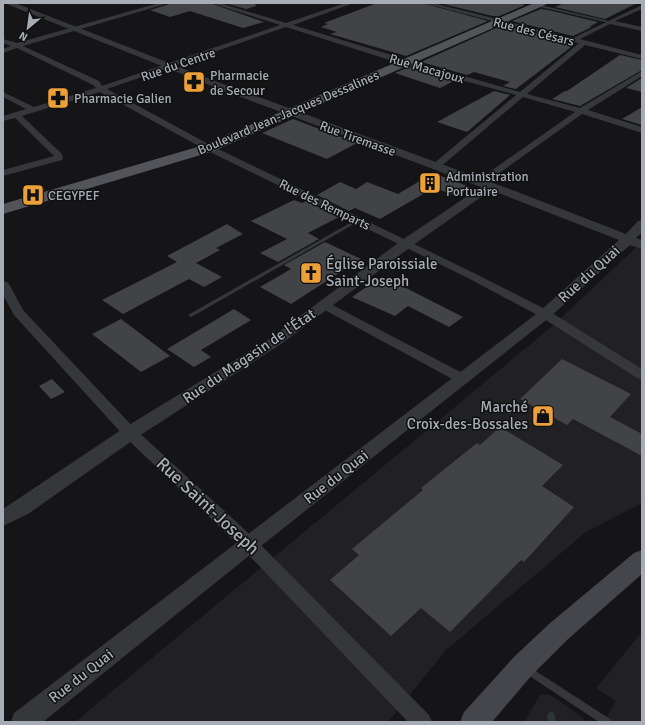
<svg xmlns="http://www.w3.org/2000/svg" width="645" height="725" viewBox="0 0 645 725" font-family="Signika,sans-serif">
<rect width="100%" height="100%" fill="#151517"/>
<path fill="#212123" d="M642 242V503L586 532 446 650 388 722H75L550 328Z
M642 632V722H604L616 701 596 688Z
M548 694 561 702 588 722H524L540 695Z"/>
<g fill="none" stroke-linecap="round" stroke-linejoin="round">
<path fill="#2b353a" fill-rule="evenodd" d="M551 712 554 713 556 722H548L547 716 548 713Z"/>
</g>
<path fill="#414346" d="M173 3H210L264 22 243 28 190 11 170 17 150 10Z
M225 3H255L256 6 246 9Z
M377 3H422L488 21 406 56 330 34 337 32 321 27 328 24 324 23Z
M439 3H517L525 5 497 17Z
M564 3H637L605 19 555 7Z
M541 9 548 10 598 22 589 27H592L573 36 512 21Z
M503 25 575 44 516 89 503 86 510 82 474 72 467 75 421 62Z
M620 55 642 60V70L580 106 552 99 565 91H567Z
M409 67 456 80 440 88 395 73Z
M642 78V92L626 88Z
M494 91 510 95 467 132 437 122Z
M642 107V125L622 119Z
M293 119 357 143 327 159 262 133Z
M433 173 470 187 456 196 435 188 427 193H425L380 219 355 208 349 211 317 195 340 182 356 189 367 182 398 194Z
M294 200 302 203 306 201 339 217 308 233 319 239 278 262 260 253 287 239 251 221Z
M227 224 243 234 216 248 220 250 196 263 222 277 204 287 189 279 123 314 102 300 177 262 167 256Z
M325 242 361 259 291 304 260 287 291 269 284 265Z
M379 278 408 289 463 317 449 327 408 306 395 316 352 297Z
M234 309 251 320 201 350 211 357 194 367 167 349Z
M121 319 170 356 141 372 92 334Z
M562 359 631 394 610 417 642 434V456L573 419 567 425 520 399Z
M52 379 65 392 51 399 39 386Z
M500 427 563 465 542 486 574 507 524 562 521 560 450 632 421 608 391 636 330 580 359 555 352 549 423 490 421 488 477 443 480 445Z"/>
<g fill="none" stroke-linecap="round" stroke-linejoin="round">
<path fill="#36373b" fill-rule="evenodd" d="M357 219H359L361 220 193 316 191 317 188 315Z
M528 666 610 719 612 722H599L525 673 524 670 525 667Z"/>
<path fill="#36373b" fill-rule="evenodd" d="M536 4 609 21 611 22 609 23 536 6Z"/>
<path fill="#36373b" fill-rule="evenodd" d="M159 3H169L23 46 99 81 102 86 280 25 211 3H220L286 23 345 3H354L293 25 408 60 520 92 579 43 570 42 569 41 423 3H433L573 38 642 5V9L615 21 642 27V31L610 24 580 39 642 55V59L585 45 527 94 580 108 642 71V76L588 110 642 127V133L582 114 484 184H478L476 182 478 180 575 112 523 97 439 168H433L431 166 433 164 516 95 402 64 286 27 107 89 212 146 476 274 549 311 642 369V379L637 378 541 317 468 278 206 150 100 92 22 116 62 154 63 158 62 160 3 176V170L54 156 15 118 3 121V116L26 109 3 97V92L34 107 96 88 93 85 17 48 3 53V49L11 46 3 43V39L17 43Z
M3 281 7 282 9 284 23 310 135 429 255 539 429 715 432 722H408L243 549 125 437 14 315 3 295Z
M325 301 468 376 470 379 468 382 463 383 458 382 321 308 319 305 321 302Z"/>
<path fill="#36373b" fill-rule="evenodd" d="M4 3H15L223 84 515 191 626 234 638 221 642 220V232L636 238 642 240V249L630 245 550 317 256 550 43 722H11L14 713 540 311 619 240 491 190 412 246 281 344 136 438 28 514 3 526V509L124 428 271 338 402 240 481 187 217 88Z"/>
<path fill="#44464b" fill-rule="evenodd" d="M642 550V574L567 640 532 675 492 722H460L464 712 514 657 549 624 634 553Z"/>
<path fill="#52545a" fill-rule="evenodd" d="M534 3H547L545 5 214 151 3 214V204L204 145Z"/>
</g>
<defs>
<g id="pharmacy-square" transform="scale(1.15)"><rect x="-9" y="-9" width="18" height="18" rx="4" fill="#eca037" stroke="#101011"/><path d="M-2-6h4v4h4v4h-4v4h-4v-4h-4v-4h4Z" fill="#111"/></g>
<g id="building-square" transform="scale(1.15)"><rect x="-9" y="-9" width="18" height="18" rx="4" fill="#eca037" stroke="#101011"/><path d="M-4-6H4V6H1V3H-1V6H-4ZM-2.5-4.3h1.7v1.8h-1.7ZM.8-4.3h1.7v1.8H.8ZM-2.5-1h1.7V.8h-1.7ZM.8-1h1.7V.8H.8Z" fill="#111"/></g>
<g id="hospital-square" transform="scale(1.15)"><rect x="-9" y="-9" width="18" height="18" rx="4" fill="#eca037" stroke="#101011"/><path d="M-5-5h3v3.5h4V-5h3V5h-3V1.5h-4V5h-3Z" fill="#111"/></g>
<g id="church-square" transform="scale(1.15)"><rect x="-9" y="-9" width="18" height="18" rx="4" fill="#eca037" stroke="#101011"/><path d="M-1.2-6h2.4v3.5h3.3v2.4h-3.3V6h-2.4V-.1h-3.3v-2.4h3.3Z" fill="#111"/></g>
<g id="shop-square" transform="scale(1.15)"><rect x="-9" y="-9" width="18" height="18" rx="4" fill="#eca037" stroke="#101011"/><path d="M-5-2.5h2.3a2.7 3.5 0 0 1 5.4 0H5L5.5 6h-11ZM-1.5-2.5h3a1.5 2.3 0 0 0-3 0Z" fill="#111"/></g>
</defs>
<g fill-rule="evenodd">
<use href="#pharmacy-square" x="194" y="82"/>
<use href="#pharmacy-square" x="58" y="98"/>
<use href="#building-square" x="430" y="183"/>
<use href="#hospital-square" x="33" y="195"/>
<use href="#church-square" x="311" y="273"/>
<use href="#shop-square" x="543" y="416"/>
</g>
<g text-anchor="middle" stroke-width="3" stroke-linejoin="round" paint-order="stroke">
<g font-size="13" fill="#a7adb6" stroke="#101011">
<text transform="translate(534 31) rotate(14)" y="5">Rue des Césars</text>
<text transform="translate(178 64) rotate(-19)" y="5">Rue du Centre</text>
<text transform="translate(427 68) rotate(16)" y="5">Rue Macajoux</text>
<text transform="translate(288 112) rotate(-23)" y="5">Boulevard Jean-Jacques Dessalines</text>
<text transform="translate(358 138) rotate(20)" y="5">Rue Tiremasse</text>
<text transform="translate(325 204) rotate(26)" y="5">Rue des Remparts</text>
</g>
<g font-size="13" fill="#a7adb6" stroke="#101011" text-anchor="start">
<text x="210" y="80">Pharmacie<tspan x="210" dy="15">de Secour</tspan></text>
<text x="74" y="103">Pharmacie Galien</text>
<text x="446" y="181">Administration<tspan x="446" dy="15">Portuaire</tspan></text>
<text x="48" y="200">CEGYPEF</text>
</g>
<g font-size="15" fill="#a7adb6" stroke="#101011" text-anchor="start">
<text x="326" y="269">Église Paroissiale<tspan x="326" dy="17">Saint-Joseph</tspan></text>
<text x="528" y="412" text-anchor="end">Marché<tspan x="528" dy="17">Croix-des-Bossales</tspan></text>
</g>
<g font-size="15" fill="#a7adb6" stroke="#101011">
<text transform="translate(589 274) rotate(-42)" y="5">Rue du Quai</text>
<text transform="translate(249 356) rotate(-34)" y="5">Rue du Magasin de l'État</text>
<text transform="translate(336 477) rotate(-38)" y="5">Rue du Quai</text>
<text transform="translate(81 676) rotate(-38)" y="5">Rue du Quai</text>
</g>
<g font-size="18" fill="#a7adb6" stroke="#101011">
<text transform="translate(208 506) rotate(43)" y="6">Rue Saint-Joseph</text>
</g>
</g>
<rect width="645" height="725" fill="none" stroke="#a7adb6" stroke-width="8"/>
<g transform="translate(28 28) rotate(209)" stroke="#101011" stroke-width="3" paint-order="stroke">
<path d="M0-3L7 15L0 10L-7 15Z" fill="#a7adb6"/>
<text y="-6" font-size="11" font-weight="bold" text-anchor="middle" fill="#a7adb6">N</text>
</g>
</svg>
